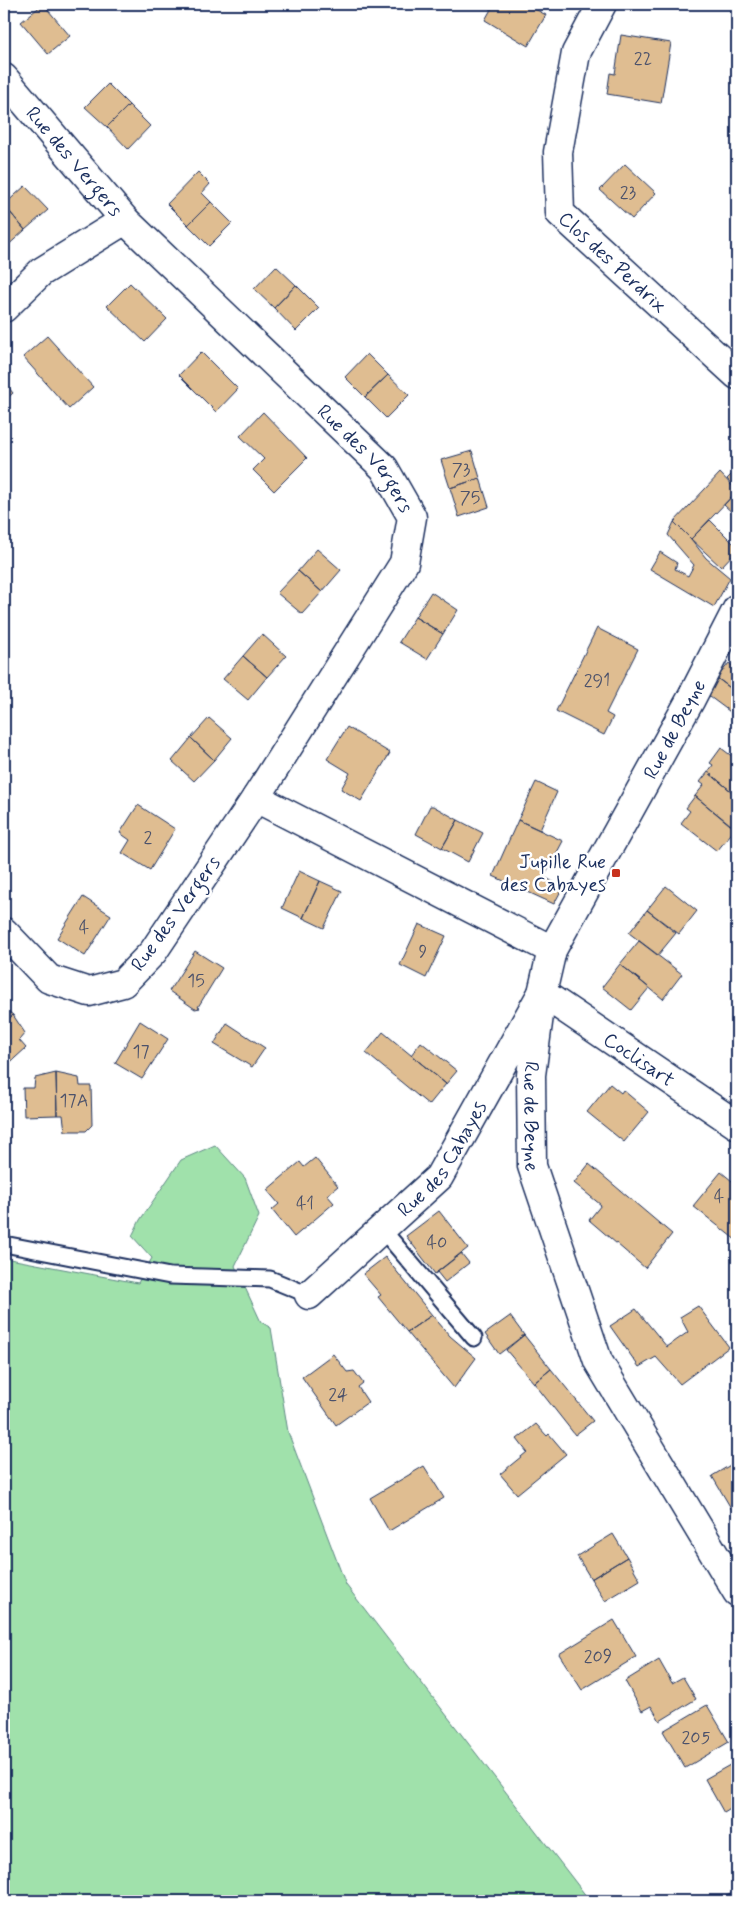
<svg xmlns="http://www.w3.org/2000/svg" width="741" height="1905" viewBox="0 0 741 1905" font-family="Mynerve,sans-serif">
<rect width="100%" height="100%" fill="#fff"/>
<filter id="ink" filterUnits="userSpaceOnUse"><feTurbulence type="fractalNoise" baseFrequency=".02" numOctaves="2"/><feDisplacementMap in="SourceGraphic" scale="10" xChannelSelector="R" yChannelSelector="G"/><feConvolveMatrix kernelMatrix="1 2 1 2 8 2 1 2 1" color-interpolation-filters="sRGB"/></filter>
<g filter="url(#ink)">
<path fill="#a0e1ab" stroke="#5e8884" d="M215 1145 245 1178 259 1216 235 1266 261 1322 271 1328 288 1432 346 1585 590 1901H4V1258L138 1283 152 1258 132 1236 140 1220 181 1160Z"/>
<path fill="#dfbd91" stroke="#1b2f5e" d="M43 4 70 36 48 54 21 22Z
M494 4H538L535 9 546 15 528 46 485 20Z
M621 35 671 43 661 103 607 94 610 73 615 74Z
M108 84 129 105 107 127 85 107Z
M129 105 150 126 128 149 107 127Z
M625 164 656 193 632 219 600 190Z
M198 172 210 184 202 193 211 202 188 225 167 204Z
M25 186 48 210 25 230 4 205Z
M211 202 232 223 209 246 188 225Z
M4 205 25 230 4 249Z
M276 266 296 285 274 308 254 289Z
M130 283 167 319 145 342 107 306Z
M296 285 319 308 296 331 274 308Z
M47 336 93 387 69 409 23 357Z
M201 352 238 389 216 412 179 375Z
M367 354 388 375 365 397 345 377Z
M388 375 409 395 386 418 365 397Z
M4 382 13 393 4 401Z
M263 412 307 458 274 491 253 470 264 459 240 436Z
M472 451 480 478 450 488 441 460Z
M737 469V490L727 479Z
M720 473 737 491 691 539 674 522Z
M480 478 489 507 459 517 450 488Z
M737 491V517L724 505Z
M710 520 737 547V550L721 567 691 539Z
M674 522 691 539 706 558 730 578 714 607 650 569 660 552 677 563 675 569 688 576 694 565 668 535Z
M317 549 341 570 322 592 298 571Z
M298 571 322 592 302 614 277 593Z
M431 592 458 610 443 634 415 617Z
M415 617 443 634 427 659 399 642Z
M597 628 638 649 606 713 613 717 604 735 556 711Z
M262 634 286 656 267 677 243 656Z
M243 656 267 677 248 700 223 679Z
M729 663 737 670V693L717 678Z
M717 678 737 693V709L733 714 706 694Z
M209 718 232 738 214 760 191 738Z
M347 727 390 753 361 801 341 789 350 773 327 759Z
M191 738 214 760 194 781 172 761Z
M721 748 737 760V796L708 772 713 765 710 763Z
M708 772 737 796V817L731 825 695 796 704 785 700 782Z
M536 782 557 792 540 830 518 820Z
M695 796 735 829 717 851 681 823 690 811 686 808Z
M138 805 175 829 150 870 122 853 130 840 120 833Z
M430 806H433L458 820 442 848 416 834Z
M458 820 483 833 468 862 442 848Z
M518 820 563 841 544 877 563 887 554 904 493 876Z
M299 871 320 881 303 918 282 908Z
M320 881 342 891 324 928 303 918Z
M666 886 697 911 679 934 647 910Z
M83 897 111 915 85 956 57 938Z
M647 910 676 933 658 955 629 933Z
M419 924 446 936 426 978 400 965Z
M639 941 682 974 663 999 620 964Z
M195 951 222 968 198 1007 200 1008 195 1009 169 991Z
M620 964 649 988 631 1010 602 987Z
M4 1008 13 1015 4 1023Z
M13 1015 25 1033 19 1040 26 1048 4 1068V1023Z
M140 1021 168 1039 142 1079 115 1063Z
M227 1023 265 1048 252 1067 214 1044Z
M383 1032 446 1084 429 1105 366 1053Z
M421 1042 457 1071 446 1084 411 1055Z
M56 1073 57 1115 24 1116 23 1088H34L35 1078Z
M56 1073 79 1078 80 1086H91L92 1125 86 1131H65L63 1115H57Z
M610 1084 621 1093 623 1090 649 1112 624 1142 587 1112Z
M315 1158 338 1186 327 1195 334 1203 294 1237 272 1210 279 1204 267 1190 300 1162 304 1167Z
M589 1164 672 1234 645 1268 589 1220 601 1205 574 1183Z
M721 1172 737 1185V1241L693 1206Z
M439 1211 468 1248 435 1274 406 1236Z
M461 1253 469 1263 445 1282 437 1272Z
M385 1257 432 1315 407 1332 378 1297 381 1295 363 1274Z
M698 1306 729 1347 680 1384 656 1357 639 1367 610 1326 636 1309 667 1347 688 1332 680 1317Z
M432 1315 450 1336 476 1358 454 1388 407 1332Z
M510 1316 524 1335 499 1354 485 1334Z
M524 1335 551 1369 534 1383 506 1350Z
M333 1354 347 1372 354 1371 363 1383 358 1387 368 1402 336 1425 302 1377Z
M551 1369 593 1421 575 1435 534 1383Z
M536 1424 547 1436 549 1434 566 1454 517 1494 500 1474 527 1452 517 1439Z
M737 1461V1514L735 1515 712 1476Z
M424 1466 444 1498 389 1531 370 1498Z
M613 1534 627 1557 591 1579 577 1556Z
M627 1557 640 1580 605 1601 591 1579Z
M614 1620 636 1657 582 1690 559 1654Z
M659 1660 672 1683 683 1677 696 1699 660 1721 651 1706 642 1711 625 1681Z
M707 1705 729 1742 685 1768 663 1731Z
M737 1761V1805L724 1813 705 1779Z
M737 1891V1901H716Z"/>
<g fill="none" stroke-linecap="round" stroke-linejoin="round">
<g stroke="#1b2f5e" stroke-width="19">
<path id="lane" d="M382 1229 474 1338
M4 1244 170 1276 270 1279 309 1295"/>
</g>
<g stroke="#1b2f5e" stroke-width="31">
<g id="street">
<path id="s1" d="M602 4 576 53 558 152 560 213 737 375"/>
<path id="s2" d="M4 78 125 220 384 468 412 517 404 563 256 798 153 952 123 983 89 992 49 979 4 932"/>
<path d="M4 308 41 272 125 220"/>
<path d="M256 798 552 950"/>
<path id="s3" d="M309 1295 439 1177 542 993 737 1125"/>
</g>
</g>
<g stroke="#1b2f5e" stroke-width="31">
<g id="secondary">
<path id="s4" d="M737 609 691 699 552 950 542 993 531 1075 532 1166 598 1361 737 1592"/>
</g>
</g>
<use href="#lane" stroke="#fff" stroke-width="15"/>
<use href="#street" stroke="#fff" stroke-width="28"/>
<use href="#secondary" stroke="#fff" stroke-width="28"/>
</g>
</g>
<rect fill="#c8321e" stroke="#fff" stroke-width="2" x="611" y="868" width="10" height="10" rx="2.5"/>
<g text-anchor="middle" stroke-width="5" stroke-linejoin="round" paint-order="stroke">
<g font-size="18" fill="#4c526b">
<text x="643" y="64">22</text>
<text x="628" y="198">23</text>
<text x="461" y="475">73</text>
<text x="470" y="503">75</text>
<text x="597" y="686">291</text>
<text x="148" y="843">2</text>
<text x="84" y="933">4</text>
<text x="423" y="957">9</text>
<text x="196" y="986">15</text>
<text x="141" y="1057">17</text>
<text x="74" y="1106">17A</text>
<text x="719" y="1202">4</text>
<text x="305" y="1209">41</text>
<text x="437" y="1248">40</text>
<text x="338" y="1400">24</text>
<text x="598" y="1662">209</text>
<text x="696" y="1743">205</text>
</g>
<g font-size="20" fill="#1b2f5e" stroke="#fff">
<text dy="7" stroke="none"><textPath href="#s2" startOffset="109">Rue des Vergers</textPath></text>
<text dy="7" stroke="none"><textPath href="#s1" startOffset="289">Clos des Perdrix</textPath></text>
<text dy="7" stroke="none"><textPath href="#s2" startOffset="526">Rue des Vergers</textPath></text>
<text transform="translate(674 729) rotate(-62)" y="7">Rue de Beyne</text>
<text transform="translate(175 913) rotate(-54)" y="7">Rue des Vergers</text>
<text dy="7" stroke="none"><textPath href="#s3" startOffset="504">Coclisart</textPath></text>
<text dy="7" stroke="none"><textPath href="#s4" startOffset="556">Rue de Beyne</textPath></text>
<text dy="7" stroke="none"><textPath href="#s3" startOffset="192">Rue des Cabayes</textPath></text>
</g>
<g font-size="20" fill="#1b2f5e" stroke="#fff" text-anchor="end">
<text x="606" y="868">Jupille Rue<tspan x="606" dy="23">des Cabayes</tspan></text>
</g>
</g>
<rect width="741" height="1905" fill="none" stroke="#fff" stroke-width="20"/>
<rect x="10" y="10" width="721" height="1885" fill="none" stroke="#1b2f5e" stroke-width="2" filter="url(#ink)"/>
</svg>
